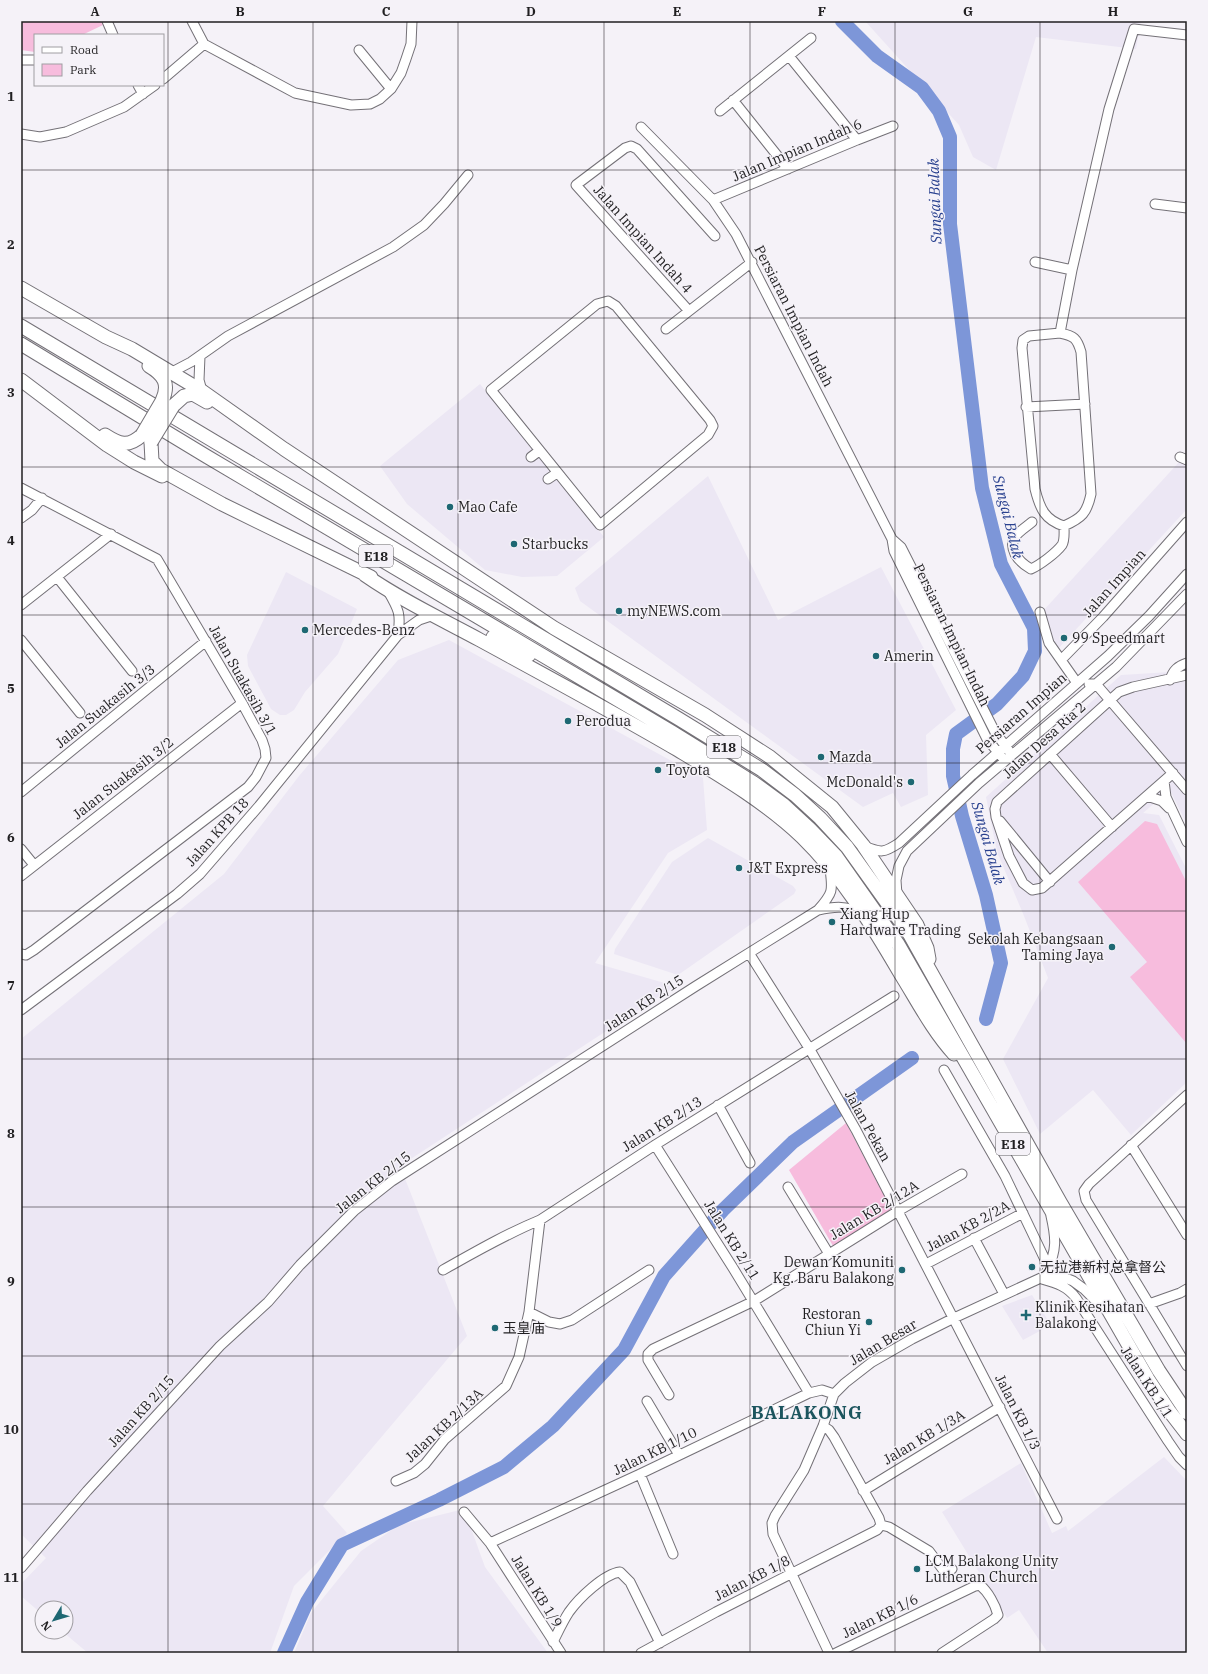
<svg xmlns="http://www.w3.org/2000/svg" width="1208" height="1674" viewBox="0 0 1208 1674" font-family="'IBM Plex Serif','Noto Sans SC',serif">
<rect width="100%" height="100%" fill="#f5f2f8"/>
<path fill="#ece7f4" d="M865 21H1141L1136 49 1036 37 996 170 973 157 959 125Z
M480 384 604 537 557 576 522 577 485 570 407 504 380 466Z
M1180 461 1187 463V509L1057 650 1052 641 1043 611Z
M708 476 778 620 881 567 956 710 926 735 928 795 901 807 893 793 863 807 580 601 575 588Z
M286 572 357 609 338 654 305 692 294 710 286 715H280L271 709 248 666 247 655Z
M449 640 703 778 707 830 668 853 595 963 675 986 400 1166 467 1336 323 1506 347 1533 294 1586 270 1653H88L63 1632H66V1608H42V1614L21 1596V1584L46 1558 21 1534V1039L224 874 299 776 398 660Z
M1187 671V825L1170 790 1143 813 1159 815 1187 870V1082L1131 1135 1093 1090 1040 1134 1003 1059 1048 978 1024 916 997 852 986 797 1121 675Z
M708 838 793 886 796 890 794 894 678 975 614 954 615 949 672 862Z
M1032 1295 1051 1325 1023 1340 1002 1306Z
M1164 1457 1187 1481V1653H1048L1019 1610 1007 1618 942 1512 1021 1463 1052 1533 1066 1526 1068 1531Z
M464 1509 485 1567 548 1653H294L311 1613 361 1551 399 1525Z"/>
<path fill="#f7bcdd" d="M21 21H101L103 25 82 35H35V52L21 50Z
M1145 821 1157 824 1187 883V1044L1130 977 1147 962 1078 882Z
M846 1123 892 1210 833 1246 789 1170Z"/>
<g fill="none" stroke-linecap="round" stroke-linejoin="round">
<path stroke="#7d96d8" stroke-width="14" d="M842 21 877 56 922 88 939 111 950 137V224L982 488 1001 564 1034 628 1035 651 1023 676 997 704 956 734 953 749V776L962 816 986 895 1001 963 986 1019
M284 1653 307 1602 342 1545 439 1500 504 1467 553 1426 624 1350 664 1276 723 1210 793 1142 912 1058"/>
<g stroke="#747177" stroke-width="11">
<path id="minor" d="M107 21 113 35
M192 21 204 44 295 93 351 105 370 104 380 99 391 89 401 73 406 59 411 44 412 21
M359 50 391 89
M789 56 857 140
M21 60H35
M163 79 204 44
M138 85 143 94
M733 100 788 169
M720 111 811 38
M641 127 713 200 736 234 892 539 894 551 987 739 1005 761
M21 134 40 137 66 132 124 107 155 85
M713 200 857 140 893 126
M1155 204 1187 208
M1035 262 1072 270
M608 301 616 306 710 420 713 426 708 435 600 525 491 390 597 304Z
M689 311 576 185 625 148 631 146 637 149 715 236
M666 329 752 262
M1060 333C1074 336 1077 338 1081 352L1091 494C1087 513 1082 518 1064 526 1045 520 1040 509 1035 489L1022 348 1023 340 1029 336Z
M1060 333 1072 270 1109 109 1134 29 1187 35
M200 356 199 380 202 391
M172 372 191 362 228 336 393 247 424 225 444 204 468 175
M1026 407 1085 404
M531 457 539 451
M1180 457 1187 460
M548 479 557 473
M21 488 157 559 242 703 262 740 265 749 266 758 256 777 248 787 34 950 26 955 21 954
M21 518 32 510 42 498
M1032 522C1020 532 1007 537 1015 554 1019 561 1024 565 1031 569 1040 565 1056 553 1062 545 1065 540 1064 533 1064 526
M892 539 901 547 995 732 1009 751
M57 577 132 671
M388 591C399 610 401 614 398 635
M21 605 111 534
M1040 612 1049 643 1077 683
M21 640 80 713
M1061 660 1103 617 1187 522
M1170 680C1173 670 1178 666 1187 663
M1089 684H1096L1187 790
M1050 754 1112 827
M1173 773 1042 888 1032 890 1023 883 1009 856 996 817 995 809 997 802 1119 692 1133 687 1187 675
M1164 781 1166 797 1187 842
M21 792 206 641
M1147 796 1162 801 1169 808
M1000 821 1050 882
M864 846C881 853 884 853 899 843L972 775 1108 656 1149 616 1187 574
M21 849 34 865
M21 876 242 703
M897 895 896 880 899 866 907 851 979 783 1116 667 1187 594
M818 910C837 906 845 906 863 913
M749 953 809 1048 856 1130 1057 1519
M21 1010 177 894 200 874 259 806 398 635 419 620 434 615
M944 1070 1005 1176 1049 1268
M1187 1095 1089 1184 1084 1191 1086 1200 1187 1366
M718 1105 750 1163
M655 1145 733 1268 809 1393
M1131 1145 1187 1235
M788 1187 829 1254
M974 1238 1004 1294
M926 1264 1023 1213
M443 1270C475 1252 506 1234 540 1220L655 1145 894 996
M1047 1271C1057 1250 1056 1238 1051 1216
M1042 1279C1056 1283 1067 1286 1076 1298L1168 1441 1179 1457 1187 1465
M1149 1304 1180 1293 1187 1289
M529 1312 549 1322 560 1324 572 1320 649 1270
M669 1395 648 1360V1354L653 1349 754 1301 898 1211 962 1174
M647 1401 679 1455
M640 1474 673 1554
M396 1481 414 1473 425 1464 445 1439 506 1386 519 1357 529 1312 540 1220
M863 1491 1000 1407
M464 1512 490 1543 561 1653
M881 1525 889 1527 929 1551 944 1571 947 1572 952 1569
M490 1543 640 1474 809 1393 822 1390 834 1394
M21 1568 87 1491 220 1346 268 1302 300 1265 354 1211 392 1181 696 986 818 910C833 893 833 891 830 869
M553 1642C558 1632 563 1621 569 1612 579 1598 604 1574 620 1572L630 1582 660 1643
M641 1653 716 1612 877 1530 881 1525 879 1518 834 1437 829 1430 823 1426
M829 1653 773 1534 772 1523 775 1516 804 1470 823 1426 834 1394 845 1383 872 1362 912 1339 954 1318 1045 1276H1060L1073 1281 1084 1289 1102 1307
M836 1653 975 1586 980 1585C988 1592 995 1604 998 1615L994 1619 942 1653"/>
</g>
<g stroke="#747177" stroke-width="15">
<path id="highway" d="M21 288 106 337 132 349 202 391 284 449 554 628 705 715 770 757 832 807 863 845 917 925 927 948 929 959
M21 326 679 719 762 770 795 795 820 818 847 847 910 935 1060 1202 1159 1371 1187 1413
M21 344 206 456 672 732 754 783 784 805 810 829 836 856 898 944 1148 1379 1170 1412 1187 1434
M149 366C164 375 170 384 162 401
M21 380 107 445 134 462 162 476
M173 406 184 396 193 394 207 402
M105 435C119 444 128 448 142 435
M151 442 152 461 161 470 222 504 371 577
M365 575C401 600 441 619 480 640 546 676 613 712 678 750 721 776 765 802 802 837 842 876 872 925 900 973 917 1000 932 1030 954 1054
M493 637 529 655"/>
</g>
<use href="#minor" stroke="#fff" stroke-width="9"/>
<use href="#highway" stroke="#fff" stroke-width="13"/>
<g stroke="#747177" stroke-width="15" stroke-linecap="butt">
<path id="highway-bridge" d="M142 435 162 401
M151 442 173 406"/>
</g>
<use href="#highway-bridge" stroke="#fff" stroke-width="13"/>
</g>
<path fill="none" stroke="#201f21" stroke-width="1" stroke-opacity="0.55" d="M168 21V1653M313 21V1653M458 21V1653M604 21V1653M750 21V1653M895 21V1653M1040 21V1653M21 170H1187M21 318H1187M21 467H1187M21 615H1187M21 763H1187M21 911H1187M21 1059H1187M21 1207H1187M21 1356H1187M21 1504H1187"/>
<g fill="#1e6873" stroke="#f5f2f8" stroke-width="1.5">
<circle cx="450" cy="507" r="4"/>
<circle cx="514" cy="544" r="4"/>
<circle cx="619" cy="611" r="4"/>
<circle cx="305" cy="630" r="4"/>
<circle cx="1064" cy="638" r="4"/>
<circle cx="876" cy="656" r="4"/>
<circle cx="568" cy="721" r="4"/>
<circle cx="821" cy="757" r="4"/>
<circle cx="658" cy="770" r="4"/>
<circle cx="911" cy="782" r="4"/>
<circle cx="739" cy="868" r="4"/>
<circle cx="832" cy="922" r="4"/>
<circle cx="1112" cy="947" r="4"/>
<circle cx="1032" cy="1267" r="4"/>
<circle cx="902" cy="1270" r="4"/>
<path d="M1024 1309h4v4h4v4h-4v4h-4v-4h-4v-4h4z"/>
<circle cx="869" cy="1322" r="4"/>
<circle cx="495" cy="1328" r="4"/>
<circle cx="917" cy="1569" r="4"/>
</g>
<g text-anchor="middle" stroke-width="3" stroke-linejoin="round" paint-order="stroke">
<g fill="#f5f2f8" stroke="#605e62" stroke-width="1">
<rect x="359" y="545" width="34" height="22" rx="3"/>
<rect x="707" y="736" width="34" height="22" rx="3"/>
<rect x="996" y="1133" width="34" height="22" rx="3"/>
</g>
<g font-size="13" font-weight="bold" fill="#201f21">
<text x="376" y="561">E18</text>
<text x="724" y="752">E18</text>
<text x="1013" y="1149">E18</text>
</g>
<g font-size="14" fill="#201f21" stroke="#f5f2f8">
<text transform="translate(797 150) rotate(-23)" y="5">Jalan Impian Indah 6</text>
<text transform="translate(643 239) rotate(48)" y="5">Jalan Impian Indah 4</text>
<text transform="translate(794 316) rotate(63)" y="5">Persiaran Impian Indah</text>
<text transform="translate(1114 583) rotate(-48)" y="5">Jalan Impian</text>
<text transform="translate(952 635) rotate(64)" y="5">Persiaran Impian Indah</text>
<text transform="translate(243 680) rotate(61)" y="5">Jalan Suakasih 3/1</text>
<text transform="translate(105 706) rotate(-39)" y="5">Jalan Suakasih 3/3</text>
<text transform="translate(1021 713) rotate(-41)" y="5">Persiaran Impian</text>
<text transform="translate(1044 740) rotate(-42)" y="5">Jalan Desa Ria 2</text>
<text transform="translate(123 778) rotate(-38)" y="5">Jalan Suakasih 3/2</text>
<text transform="translate(217 832) rotate(-48)" y="5">Jalan KPB 18</text>
<text transform="translate(644 1003) rotate(-33)" y="5">Jalan KB 2/15</text>
<text transform="translate(662 1124) rotate(-32)" y="5">Jalan KB 2/13</text>
<text transform="translate(868 1126) rotate(61)" y="5">Jalan Pekan</text>
<text transform="translate(373 1182) rotate(-38)" y="5">Jalan KB 2/15</text>
<text transform="translate(874 1210) rotate(-31)" y="5">Jalan KB 2/12A</text>
<text transform="translate(968 1226) rotate(-28)" y="5">Jalan KB 2/2A</text>
<text transform="translate(732 1240) rotate(58)" y="5">Jalan KB 2/11</text>
<text transform="translate(883 1342) rotate(-31)" y="5">Jalan Besar</text>
<text transform="translate(1147 1382) rotate(57)" y="5">Jalan KB 1/1</text>
<text transform="translate(141 1411) rotate(-48)" y="5">Jalan KB 2/15</text>
<text transform="translate(1018 1412) rotate(63)" y="5">Jalan KB 1/3</text>
<text transform="translate(444 1425) rotate(-43)" y="5">Jalan KB 2/13A</text>
<text transform="translate(924 1437) rotate(-31)" y="5">Jalan KB 1/3A</text>
<text transform="translate(655 1451) rotate(-26)" y="5">Jalan KB 1/10</text>
<text transform="translate(752 1578) rotate(-27)" y="5">Jalan KB 1/8</text>
<text transform="translate(537 1591) rotate(58)" y="5">Jalan KB 1/9</text>
<text transform="translate(880 1616) rotate(-26)" y="5">Jalan KB 1/6</text>
</g>
<g font-size="14" fill="#201f21" stroke="#f5f2f8" text-anchor="start">
<text x="458" y="512">Mao Cafe</text>
<text x="522" y="549">Starbucks</text>
<text x="627" y="616">myNEWS.com</text>
<text x="313" y="635">Mercedes-Benz</text>
<text x="1072" y="643">99 Speedmart</text>
<text x="884" y="661">Amerin</text>
<text x="576" y="726">Perodua</text>
<text x="829" y="762">Mazda</text>
<text x="666" y="775">Toyota</text>
<text x="903" y="787" text-anchor="end">McDonald's</text>
<text x="747" y="873">J&amp;T Express</text>
<text x="840" y="919">Xiang Hup<tspan x="840" dy="16">Hardware Trading</tspan></text>
<text x="1104" y="944" text-anchor="end">Sekolah Kebangsaan<tspan x="1104" dy="16">Taming Jaya</tspan></text>
<text x="894" y="1267" text-anchor="end">Dewan Komuniti<tspan x="894" dy="16">Kg. Baru Balakong</tspan></text>
<text x="1040" y="1272">无拉港新村总拿督公</text>
<text x="1035" y="1312">Klinik Kesihatan<tspan x="1035" dy="16">Balakong</tspan></text>
<text x="861" y="1319" text-anchor="end">Restoran<tspan x="861" dy="16">Chiun Yi</tspan></text>
<text x="503" y="1333">玉皇庙</text>
<text x="925" y="1566">LCM Balakong Unity<tspan x="925" dy="16">Lutheran Church</tspan></text>
</g>
<g font-size="15" font-style="italic" fill="#29418f" stroke="#f5f2f8">
<text transform="translate(935 201) rotate(-92)" y="5">Sungai Balak</text>
<text transform="translate(1008 517) rotate(76)" y="5">Sungai Balak</text>
<text transform="translate(988 843) rotate(74)" y="5">Sungai Balak</text>
</g>
<g font-size="18" font-weight="bold" letter-spacing="1" fill="#1c555e" stroke="#f5f2f8">
<text x="807" y="1419">BALAKONG</text>
</g>
</g>
<rect width="1208" height="1674" fill="none" stroke="#f5f2f8" stroke-width="44"/>
<rect x="34" y="34" width="130" height="52" fill="#f5f2f8" stroke="#a09ea2"/>
<rect x="42" y="47" width="20" height="6" fill="#ffffff" stroke="#a09ea2"/>
<text x="70" y="54" font-size="12" fill="#201f21">Road</text>
<rect x="42" y="64" width="20" height="12" fill="#f7bcdd" stroke="#a09ea2"/>
<text x="70" y="74" font-size="12" fill="#201f21">Park</text>
<g transform="translate(54 1620) rotate(232)"><circle r="19" fill="#f5f2f8" stroke="#a09ea2"/>
<path d="M0-3L7 15L0 10L-7 15Z" fill="#1e6873"/>
<text y="-6" font-size="11" font-weight="bold" text-anchor="middle" fill="#201f21">N</text>
</g>
<rect x="22" y="22" width="1164" height="1630" fill="none" stroke="#201f21" stroke-width="1.5"/>
<g font-size="13" text-anchor="middle" font-weight="bold" fill="#201f21">
<text x="95" y="16">A</text>
<text x="240" y="16">B</text>
<text x="386" y="16">C</text>
<text x="531" y="16">D</text>
<text x="677" y="16">E</text>
<text x="822" y="16">F</text>
<text x="968" y="16">G</text>
<text x="1113" y="16">H</text>
<text x="11" y="101">1</text>
<text x="11" y="249">2</text>
<text x="11" y="397">3</text>
<text x="11" y="545">4</text>
<text x="11" y="693">5</text>
<text x="11" y="842">6</text>
<text x="11" y="990">7</text>
<text x="11" y="1138">8</text>
<text x="11" y="1286">9</text>
<text x="11" y="1434">10</text>
<text x="11" y="1582">11</text>
</g>
</svg>
